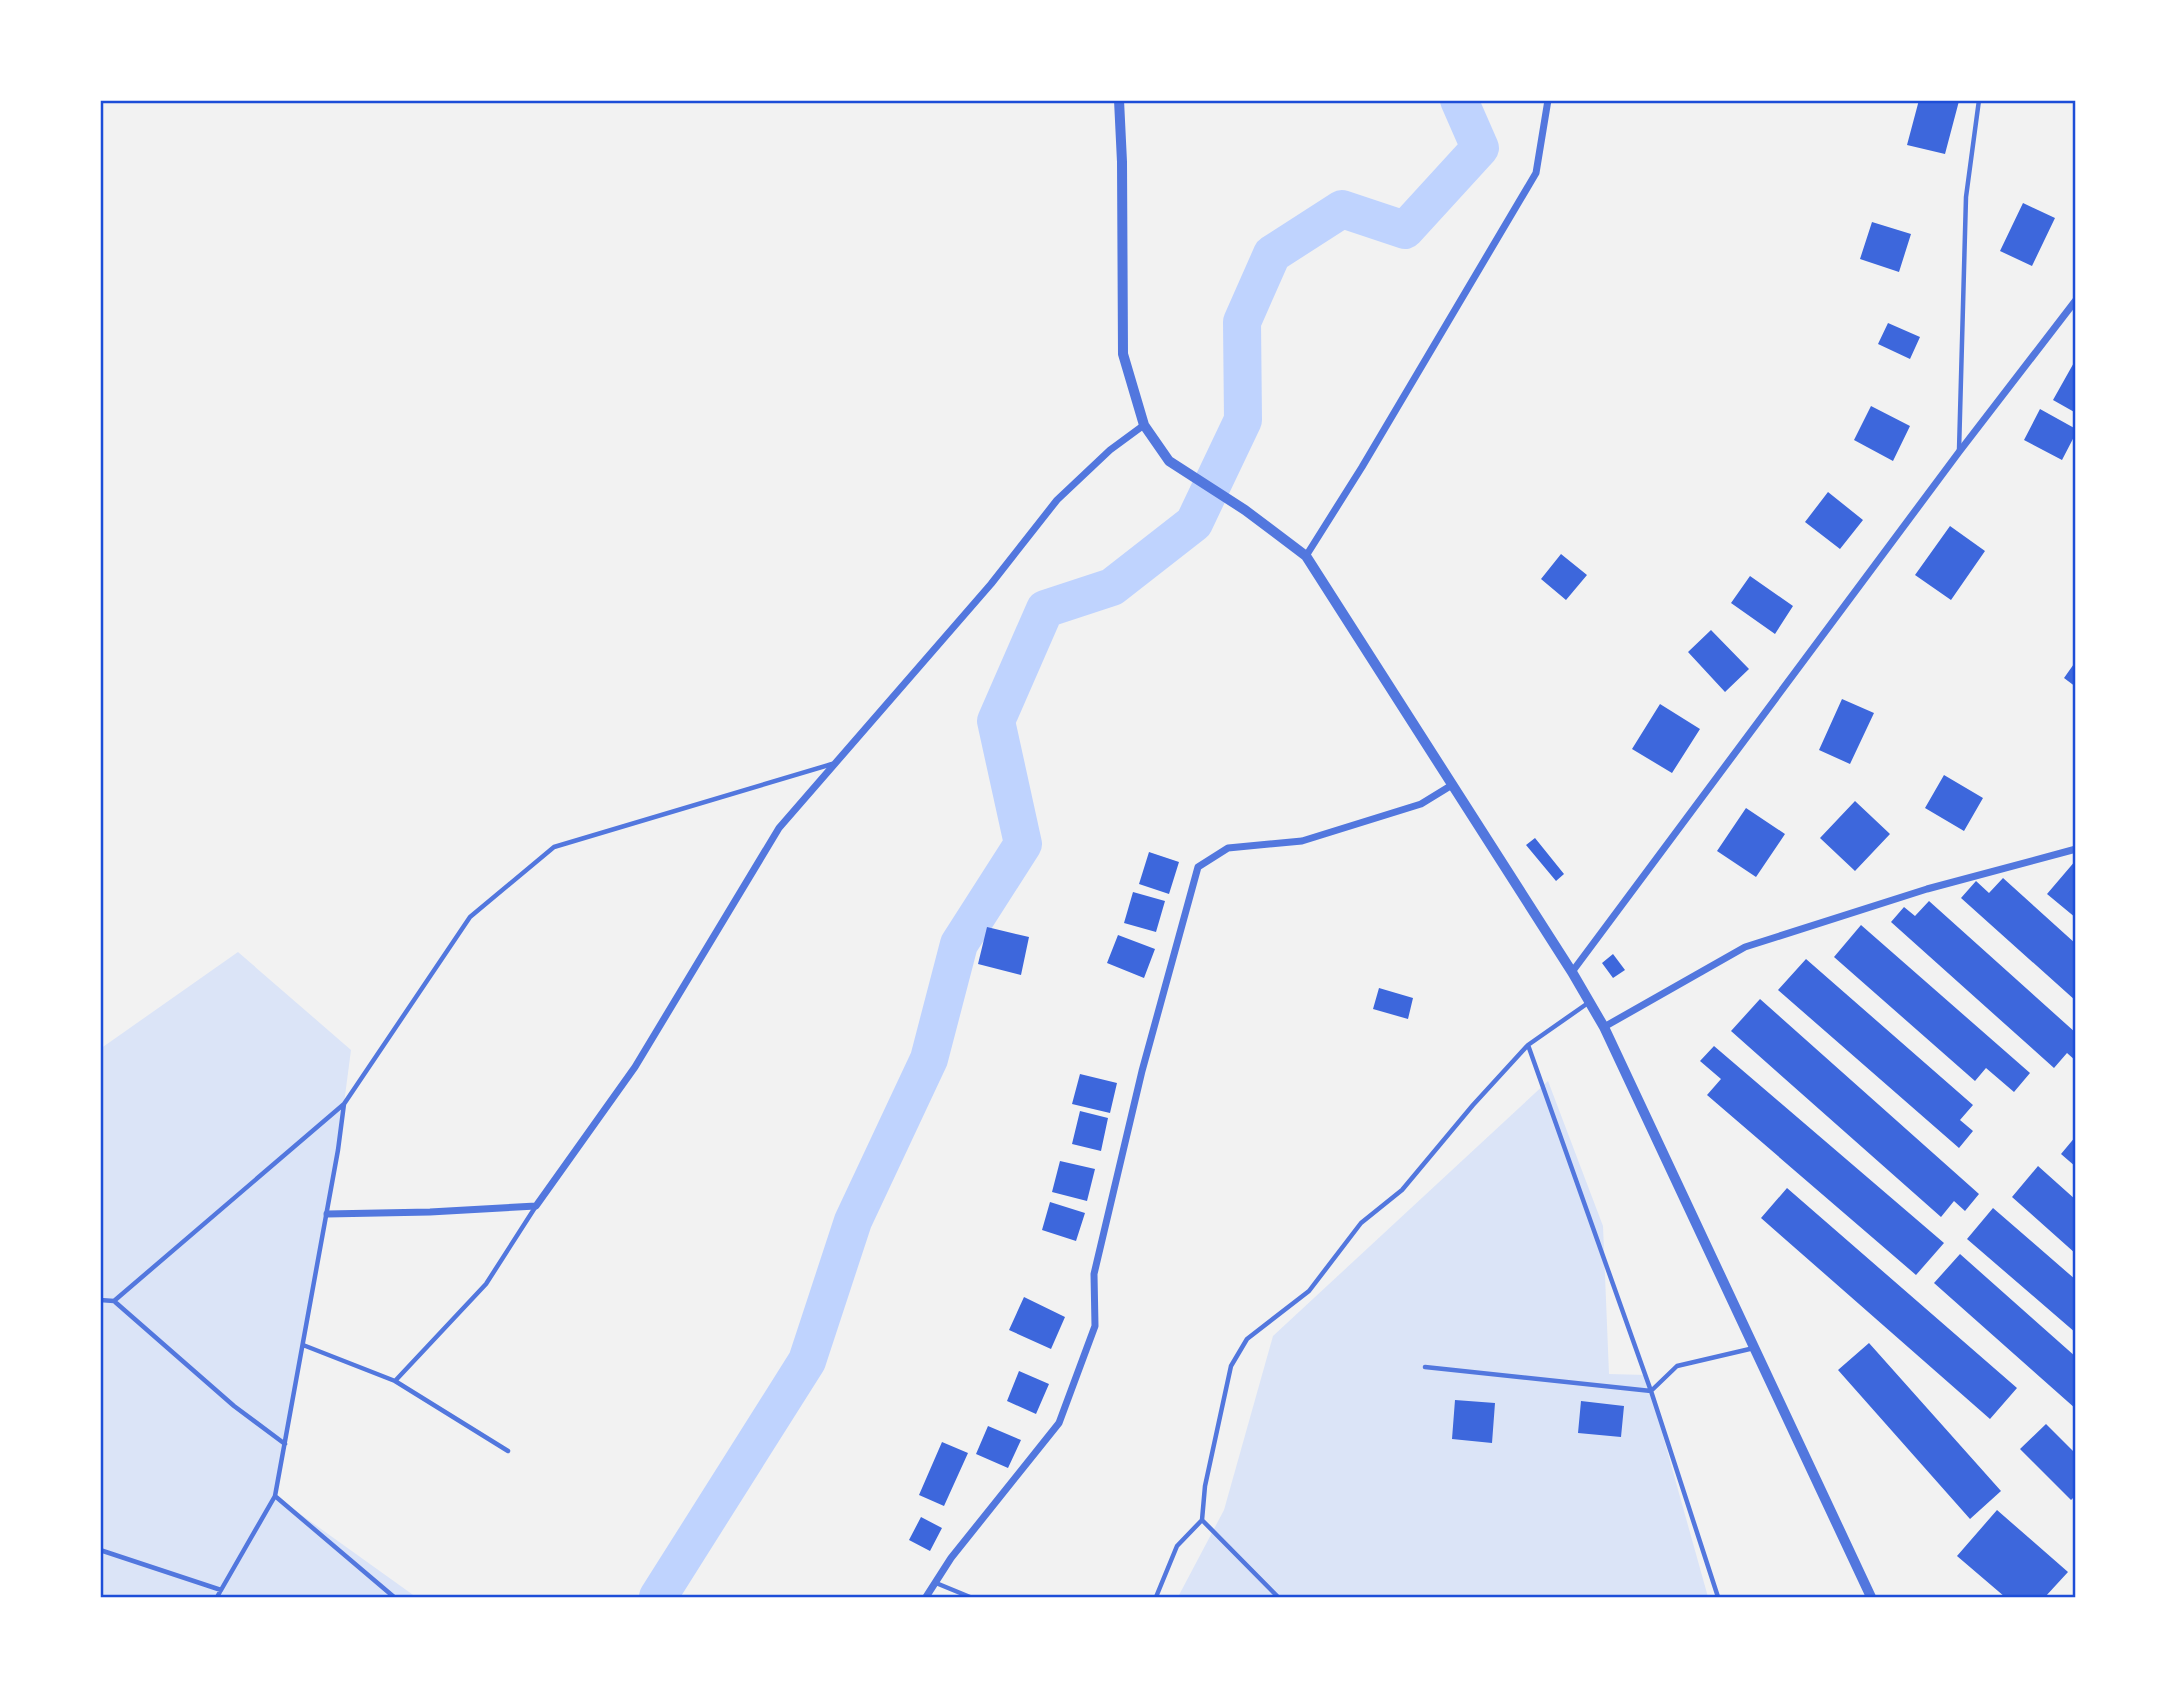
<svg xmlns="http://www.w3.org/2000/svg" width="2176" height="1697" viewBox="0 0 2176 1697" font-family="'Sofia Sans Condensed',sans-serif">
<rect width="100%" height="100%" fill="#f2f2f2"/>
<path fill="#dbe4f7" d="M238 952 351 1050 335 1172 275 1496 416 1597H100V1049Z
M1548 1081 1603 1226 1609 1374 1646 1375 1708 1597H1178L1224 1510 1273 1336Z"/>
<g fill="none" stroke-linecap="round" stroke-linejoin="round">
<path stroke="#bfd3fe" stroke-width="38" d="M658 1597 807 1361 853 1221 929 1059 959 944 1023 844 996 721 1045 609 1112 587 1194 523 1243 420 1242 322 1272 254 1342 209 1405 230 1480 148 1459 100"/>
</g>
<path fill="#3d67dc" d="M1919 100 1959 101 1945 154 1907 145Z
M2023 203 2055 218 2032 266 2000 251Z
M1872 222 1911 234 1899 272 1860 259Z
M1888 323 1920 337 1910 359 1878 344Z
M2076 359V413L2053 400Z
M1871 406 1910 426 1893 461 1854 440Z
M2040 409 2076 429V433L2062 460 2024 440Z
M1828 492 1863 520 1840 549 1805 522Z
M1950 526 1985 551 1951 600 1915 575Z
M1561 554 1587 575 1566 600 1541 579Z
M1750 576 1793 606 1775 634 1731 603Z
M1711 630 1749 669 1725 692 1688 652Z
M2076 661V687L2064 678Z
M1842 699 1874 713 1850 764 1819 750Z
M1660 704 1700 729 1672 773 1632 749Z
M1944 775 1983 798 1964 831 1925 808Z
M1855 801 1890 834 1855 871 1820 838Z
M1746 808 1785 834 1756 877 1717 851Z
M1535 838 1564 874 1556 881 1526 845Z
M1149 852 1179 862 1169 894 1139 884Z
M2076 860V918L2047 894Z
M2003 878 2076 944V1001L1961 898 1976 881 1989 893Z
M1133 892 1165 901 1156 932 1124 923Z
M1929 901 2076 1033V1061L2067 1053 2054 1068 1891 922 1904 907 1915 916Z
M1861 925 2030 1073 2014 1092 1986 1068 1975 1081 1834 957Z
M987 927 1029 937 1021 975 978 964Z
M1118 935 1155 949 1144 978 1107 963Z
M1613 954 1625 970 1613 978 1602 963Z
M1806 959 1973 1105 1960 1120 1973 1131 1959 1148 1778 990Z
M1379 988 1413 998 1408 1019 1373 1009Z
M1760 999 1979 1194 1965 1211 1954 1201 1941 1217 1731 1031Z
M1714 1046 1944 1243 1916 1275 1707 1095 1721 1079 1700 1061Z
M1080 1074 1117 1083 1110 1113 1072 1104Z
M1080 1111 1108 1118 1101 1151 1072 1144Z
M2076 1136V1167L2061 1154Z
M1060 1161 1095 1169 1087 1201 1052 1192Z
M2038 1166 2076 1200V1254L2012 1197Z
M1787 1188 2017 1388 1990 1419 1761 1218Z
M1050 1202 1085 1213 1076 1241 1042 1230Z
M1993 1208 2076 1280V1333L1967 1239Z
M1960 1254 2076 1357V1409L1934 1283Z
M1024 1297 1065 1317 1051 1349 1009 1330Z
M1869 1343 2001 1491 1970 1519 1838 1370Z
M1019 1371 1049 1384 1036 1414 1007 1401Z
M1455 1400 1495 1403 1492 1443 1452 1439Z
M1581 1401 1624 1406 1621 1437 1578 1433Z
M2046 1424 2076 1454V1495L2071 1500 2020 1449Z
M988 1426 1021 1440 1008 1468 976 1454Z
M942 1442 968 1453 944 1506 919 1495Z
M1997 1510 2068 1572 2045 1597H2005L1957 1556Z
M921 1517 942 1528 930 1551 909 1540Z"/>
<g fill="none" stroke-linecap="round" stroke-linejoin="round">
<path stroke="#5277de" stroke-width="4.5" d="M1959 451 1966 197 1979 100
M100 1300 114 1301 234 1406 285 1444
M114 1301 344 1104
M303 1345 395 1381 508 1451
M1425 1367 1651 1391 1528 1045
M395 1381 486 1284 536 1206
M275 1496 394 1597
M100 1550 221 1590
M936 1583 970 1597
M217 1597 275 1496 338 1150 344 1104 470 917 554 847 832 764
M1156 1597 1177 1546 1202 1520
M1278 1597 1202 1520 1205 1486 1231 1366 1247 1339 1309 1291 1361 1223 1402 1190 1473 1105 1528 1045 1588 1003
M1718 1597 1651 1391 1677 1366 1754 1348"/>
<path stroke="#5277de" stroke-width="7" d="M1306 556 1362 467 1536 173 1548 100
M1572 972 1959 452 2076 300
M1604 1027 1745 947 1927 889 2076 849
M327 1214 430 1212 536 1206 635 1067 779 828 991 584 1057 500 1110 450 1144 425
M926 1597 951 1558 1059 1423 1095 1326 1094 1274 1142 1071 1198 867 1228 848 1302 841 1421 804 1452 785"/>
<path stroke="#5277de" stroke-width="10" d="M1119 100 1122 162 1123 354 1144 425 1169 461 1245 510 1306 556 1572 972 1604 1027 1871 1597"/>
</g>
<rect width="2176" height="1697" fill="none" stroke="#ffffff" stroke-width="203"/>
<rect x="102" y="102" width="1972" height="1494" fill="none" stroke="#1d4ed8" stroke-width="2.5"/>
</svg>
